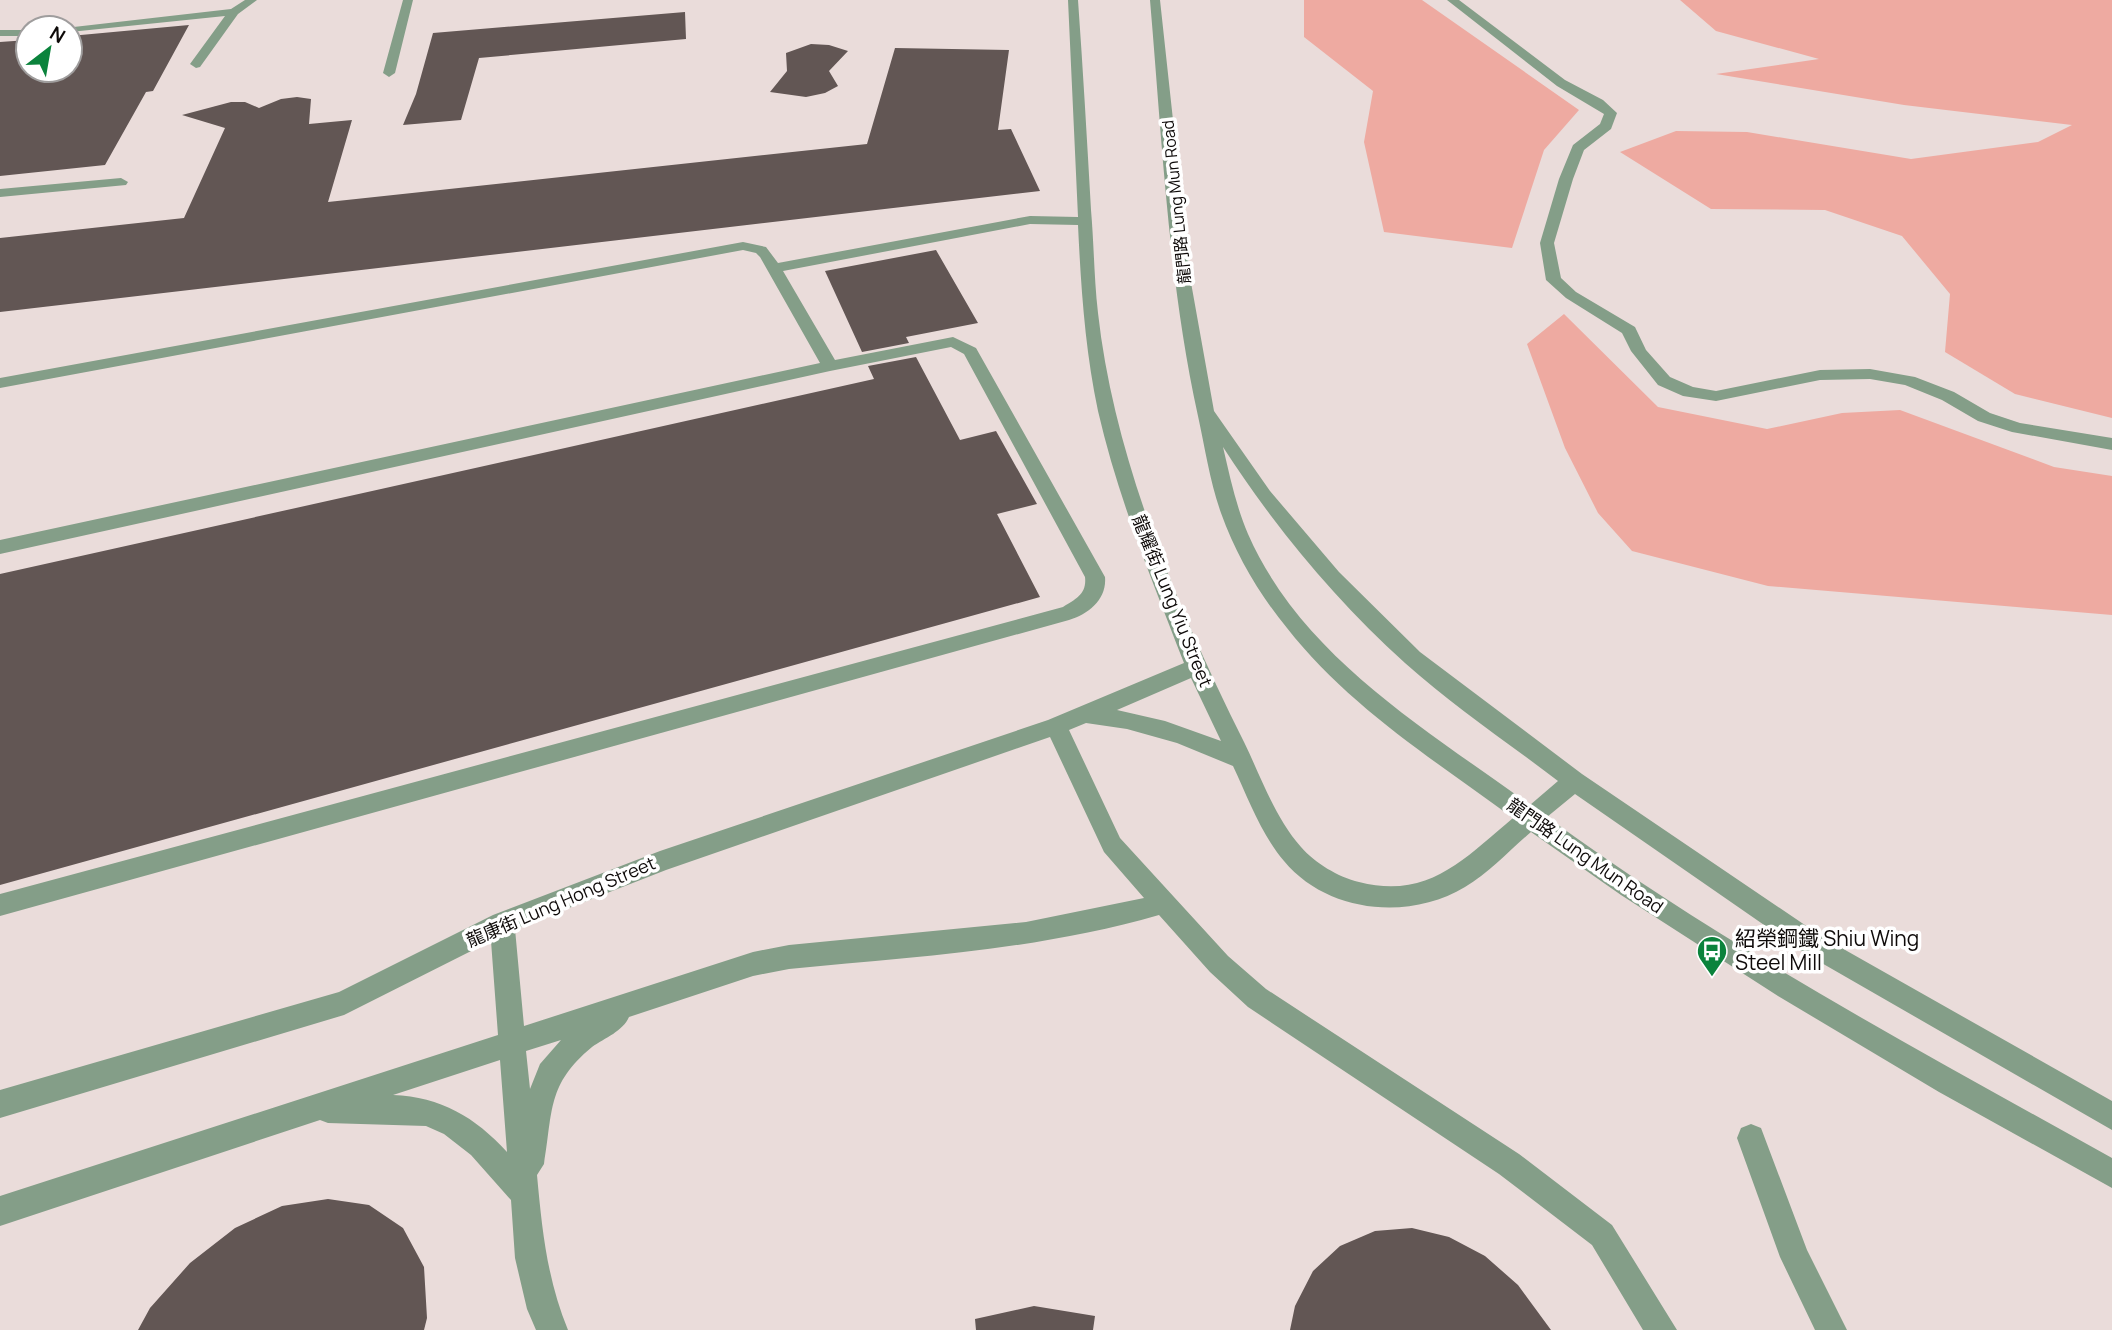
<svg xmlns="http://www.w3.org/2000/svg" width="2112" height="1330" viewBox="0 0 2112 1330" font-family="Manrope,'Noto Sans TC',sans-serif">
<rect width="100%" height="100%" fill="#eadcda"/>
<path fill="#eeaaa1" d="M1304 0H1422L1579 110 1544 150 1512 248 1384 232 1364 142 1373 91 1304 37Z
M1680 0H2112V418L2015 394 1945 352 1950 294 1902 236 1825 210 1711 209 1620 152 1676 131 1747 132 1911 159 2038 142 2072 125 1904 105 1716 74 1819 59 1716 31Z
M1564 314 1658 407 1767 429 1842 413 1900 410 2054 467 2112 476V615L1768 586 1632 551 1598 513 1565 448 1527 344Z"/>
<path fill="#625654" d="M685 12 686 39 479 58 461 120 403 125 416 94 433 33Z
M189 25 153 91 146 92 105 165 0 176V42L28 40V70H70V36Z
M811 44 829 45 848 51 829 71 838 86 825 93 806 97 770 92 787 71 786 53Z
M895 48 1009 50 998 130 1011 129 1040 191 0 312V238L184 218 225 128 182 115 231 102H245L259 108 281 99 297 97 311 99 309 124 352 120 328 202 867 144Z
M936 250 978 323 906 337 909 343 862 352 825 271Z
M916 357 960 440 996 431 1037 504 997 514 1040 597 0 885V574L874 379 868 366Z
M328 1199 369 1205 403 1228 424 1267 427 1318 424 1330H138L150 1308 190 1263 235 1228 282 1206Z
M1412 1228 1449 1237 1485 1256 1518 1285 1551 1330H1290L1295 1306 1313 1271 1340 1246 1375 1231Z
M1034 1306 1095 1316 1093 1330H976L975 1319Z"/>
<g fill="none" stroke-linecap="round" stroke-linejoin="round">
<path fill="#849e88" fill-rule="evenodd" d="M245 0H257L238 14 200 67 196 68 190 64 225 16 70 32V28H65L231 9Z
M403 0H413L395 73 389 77 383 73Z
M1068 0H1078C1083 70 1087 140 1091 210 1094 244 1094 279 1098 313 1114 459 1179 612 1244 742 1261 777 1275 818 1301 847 1315 863 1338 877 1359 882 1428 900 1464 859 1513 818 1434 760 1348 706 1287 628 1259 594 1236 555 1221 513 1210 482 1205 448 1198 416 1168 279 1162 139 1150 0H1160L1190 277 1214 411 1270 491 1339 572 1420 652 1582 774 1824 938 2112 1101V1130L1806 954 1575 794 1547 817C1725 947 1920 1051 2112 1158V1188L1939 1092 1778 996 1621 895 1531 832C1510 850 1489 873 1465 887 1409 921 1327 913 1284 861 1261 834 1248 798 1233 766L1177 743 1127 729 1086 723 1069 730 1120 838 1228 956 1266 989 1519 1154 1612 1225 1677 1330H1643L1592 1245 1499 1174 1248 1007 1210 972 1159 915C1038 950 914 957 789 969L753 976 629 1017C623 1031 605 1038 592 1047 547 1084 553 1111 544 1164L537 1175C542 1229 547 1279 568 1330H536L527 1309 515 1258 511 1200 471 1155 444 1134 426 1126 328 1123 320 1120 0 1226V1196L498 1035 491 941 344 1015 0 1118V1090L339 992 493 915 660 851 1048 720 1184 663C1152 580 1118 498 1098 411 1085 349 1081 288 1078 225L1030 224 783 271 835 360 953 337 976 348 1105 577C1107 599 1089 614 1069 620L0 916V894L1063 607C1076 599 1087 594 1085 577L964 354 951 347 830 371 0 554V540L820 363 760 257 756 253 743 250 0 388V378L743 242 766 247 778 263 1030 216 1078 217ZM1223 447C1274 526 1335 600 1405 663 1453 706 1507 742 1558 781L1530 805C1426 729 1302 657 1248 534 1236 506 1230 477 1223 447ZM1191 678 1221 741 1165 721 1117 710ZM1050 737 1104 852 1144 898 1026 922 789 945 753 952 524 1026 515 929 666 870ZM561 1040 540 1064 530 1089 526 1051ZM500 1060 507 1152C475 1117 441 1097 393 1095Z
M1447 0H1459L1565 80 1603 100 1617 113 1611 129 1584 150 1573 179 1554 243 1561 278 1576 292 1635 327 1646 350 1670 377 1693 387 1716 391 1820 370 1870 369 1915 377 1954 392 1990 413 2020 423 2112 438V450L2012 432 1978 421 1942 400 1905 385 1870 379 1820 380 1716 401 1683 396 1658 385 1631 351 1622 333 1566 298 1546 280 1540 243 1559 179 1573 145 1600 124 1604 114 1557 86Z
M0 30H28V36H0Z
M121 178 128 182 126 185 0 197V189Z
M1751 1124 1761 1128 1807 1250 1847 1330H1815L1780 1257 1737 1138 1741 1128Z"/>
</g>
<defs>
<g id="bus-pin" transform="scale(1.575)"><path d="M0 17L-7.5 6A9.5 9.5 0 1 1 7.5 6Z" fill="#0b833c" stroke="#fff"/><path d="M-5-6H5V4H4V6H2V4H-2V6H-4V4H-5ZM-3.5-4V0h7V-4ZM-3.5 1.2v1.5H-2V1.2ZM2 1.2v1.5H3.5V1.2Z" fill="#fff"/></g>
</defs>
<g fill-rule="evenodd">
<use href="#bus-pin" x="1712" y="951"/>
</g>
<g text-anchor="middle" stroke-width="7" stroke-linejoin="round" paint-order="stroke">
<g font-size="16" fill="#0e0a09" stroke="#fff">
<text transform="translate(1176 202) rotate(-96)" y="6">龍門路 Lung Mun Road</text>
</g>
<g font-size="18" fill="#0e0a09" stroke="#fff">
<text transform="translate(1172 601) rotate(68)" y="6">龍耀街 Lung Yiu Street</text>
<text transform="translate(1585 856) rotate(35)" y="6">龍門路 Lung Mun Road</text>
<text transform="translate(561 902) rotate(-23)" y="6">龍康街 Lung Hong Street</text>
</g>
<g font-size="21" fill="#0e0a09" stroke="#fff" text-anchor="start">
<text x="1735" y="946">紹榮鋼鐵 Shiu Wing<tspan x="1735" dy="24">Steel Mill</tspan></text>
</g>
</g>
<g transform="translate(49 49) rotate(31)"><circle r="33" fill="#ffffff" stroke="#9f9d9d" stroke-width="2"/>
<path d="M0-5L12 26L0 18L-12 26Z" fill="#0b833c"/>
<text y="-10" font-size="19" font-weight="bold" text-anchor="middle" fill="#0e0a09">N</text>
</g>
</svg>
